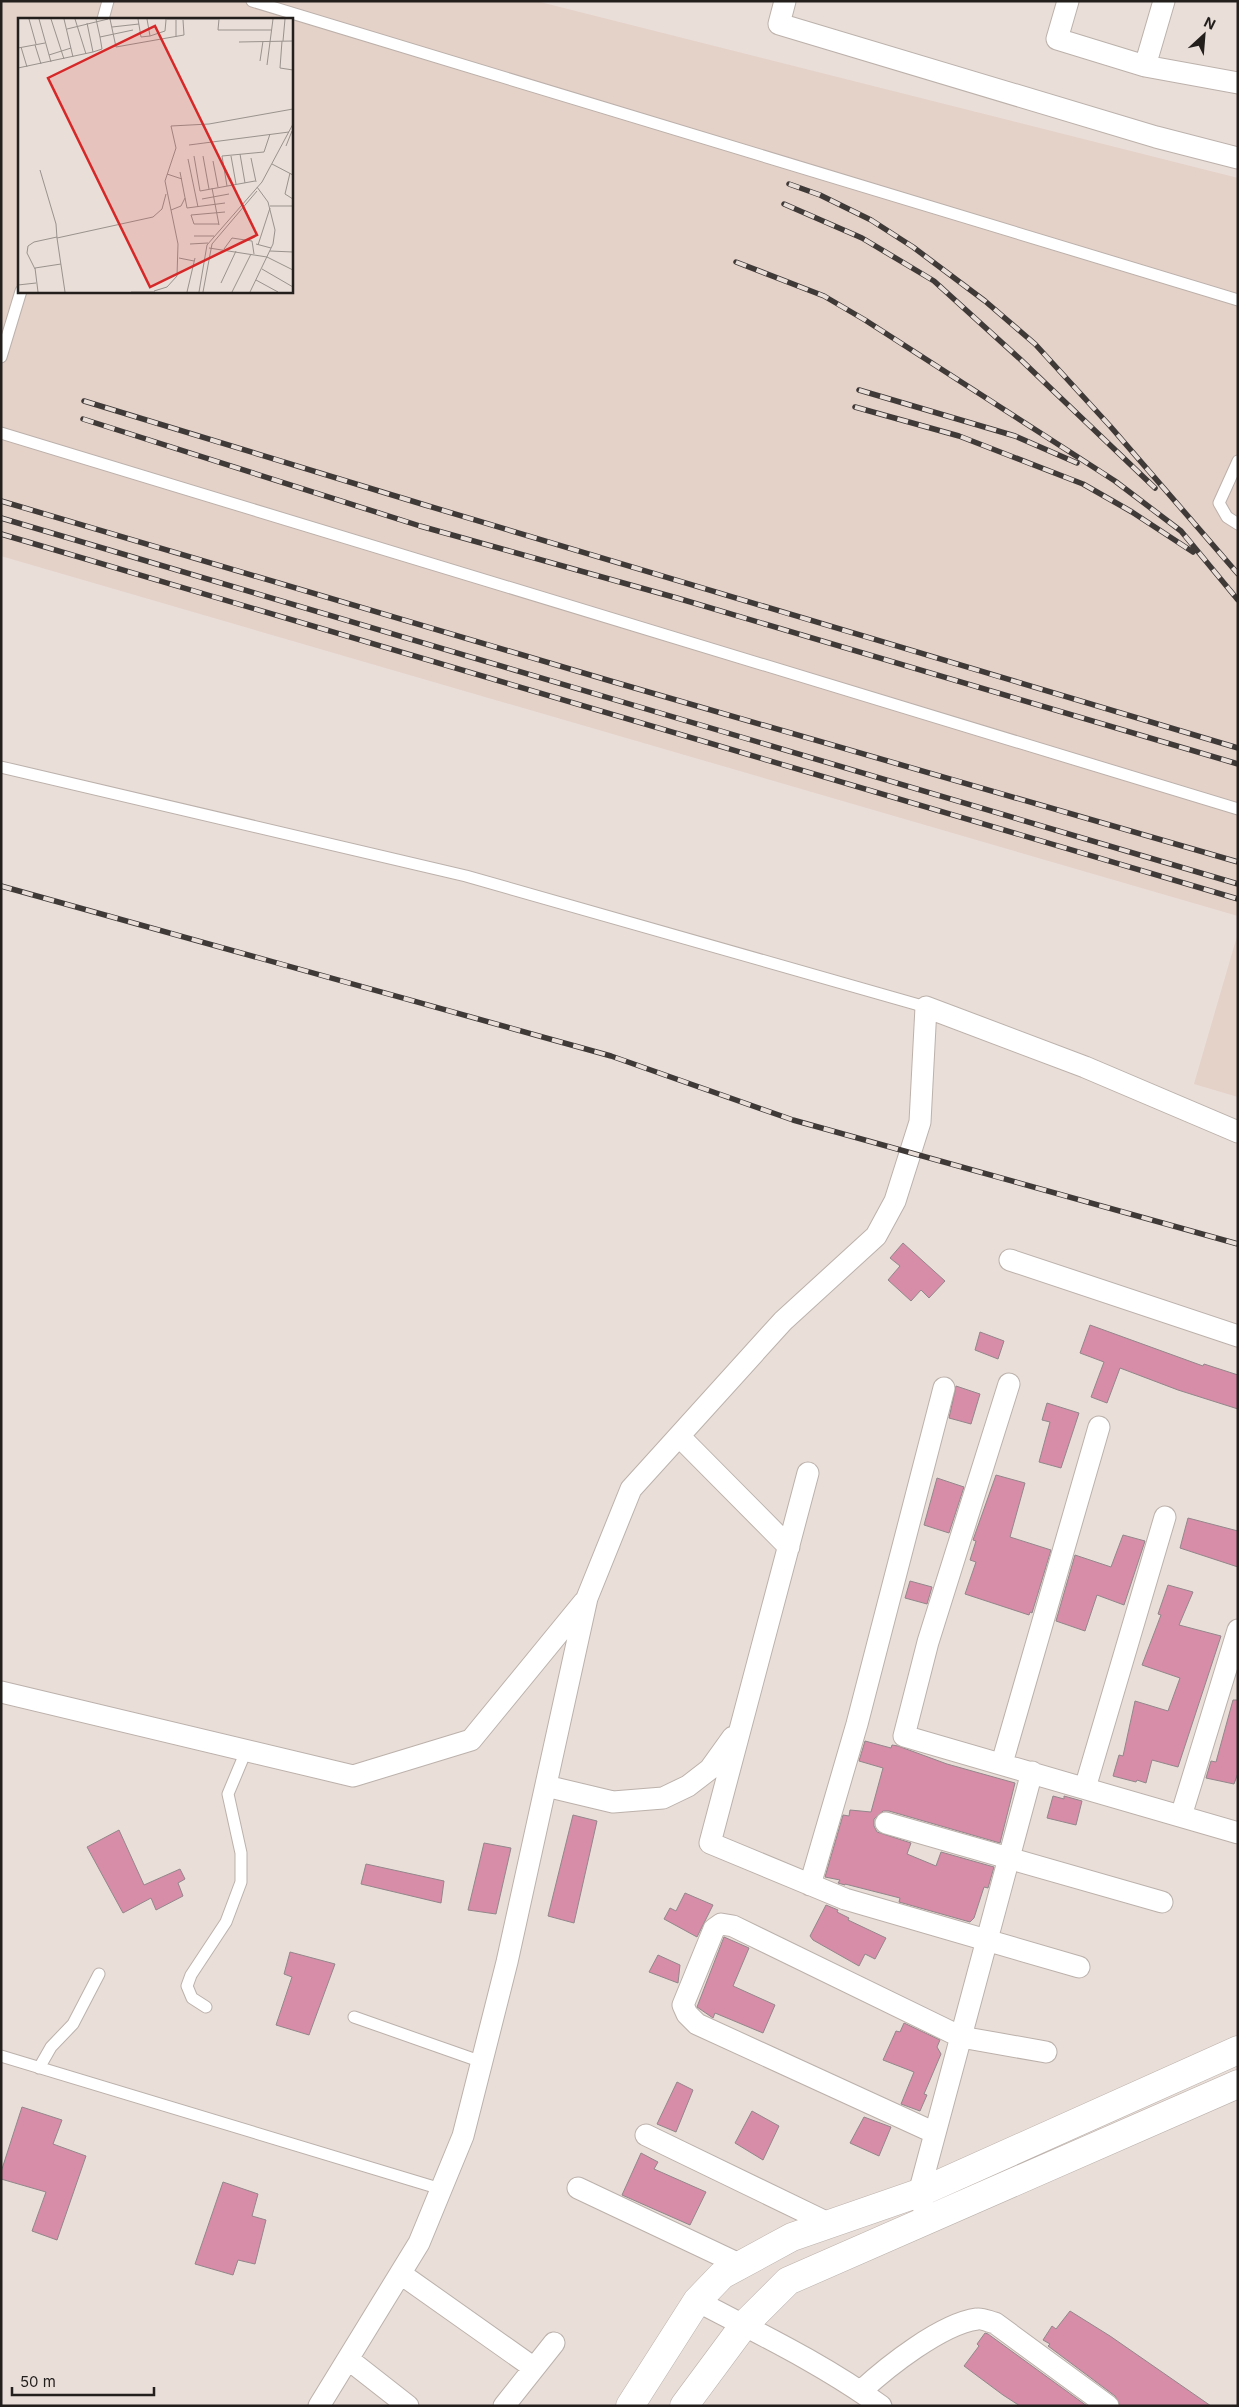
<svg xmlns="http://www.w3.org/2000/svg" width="1239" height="2407" viewBox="0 0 1239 2407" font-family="Inter,sans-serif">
<rect width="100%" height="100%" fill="#e9ded8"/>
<path fill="#e4d1c8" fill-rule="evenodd" d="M1 1H536L1238 178V916L1 556ZM19 19H291V291H19Z
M1238 933V1097L1194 1084Z"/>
<path fill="#d78ca7" stroke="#93878b" d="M903 1243 945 1281 929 1298 921 1290 911 1301 888 1280 900 1266 890 1258Z
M1090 1325 1203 1366 1204 1364 1238 1375V1409L1178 1390 1120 1368 1107 1403 1091 1397 1104 1362 1080 1353Z
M980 1332 1004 1341 998 1359 975 1350Z
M956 1386 980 1394 971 1424 949 1418Z
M1047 1403 1079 1413 1061 1468 1039 1462 1050 1422 1042 1420Z
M996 1475 1025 1483 1010 1537 1051 1550 1032 1613 1030 1612 1029 1615 965 1594 976 1562 970 1560 976 1541 973 1540Z
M937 1478 964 1487 949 1533 924 1525Z
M1188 1518 1238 1531V1567L1180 1548Z
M1123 1535 1145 1541 1124 1605 1097 1595 1085 1631 1056 1621 1075 1555 1111 1567Z
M910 1581 932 1587 927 1604 905 1598Z
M1168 1585 1193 1592 1179 1625 1221 1636 1178 1767 1152 1760 1146 1783 1137 1780 1136 1782 1113 1776 1119 1755 1123 1756 1135 1701 1168 1711 1180 1678 1142 1665 1161 1615 1158 1614Z
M1233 1700H1238V1773L1234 1784 1206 1778 1211 1761 1216 1762Z
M865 1741 891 1748 892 1745 898 1746 947 1764 1015 1783 1000 1843 889 1811H883L874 1819V1826L877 1832 911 1843 907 1854 936 1866 941 1852 994 1867 988 1888 984 1887 974 1918 970 1922 899 1902 900 1898 845 1884V1885L838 1883 840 1880 825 1877 843 1815 849 1816 850 1810 871 1812 883 1768 859 1761Z
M1053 1796 1064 1799V1796L1082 1801 1076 1825 1047 1818Z
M573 1815 597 1821 574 1923 548 1916Z
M119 1830 144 1885 180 1869 185 1879 178 1883 183 1896 156 1910 151 1898 123 1913 87 1847Z
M484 1843 511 1848 496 1914 468 1910Z
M366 1864 444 1881 441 1903 361 1884Z
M685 1893 713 1905 697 1937 664 1919 670 1908 676 1911Z
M826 1905 838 1910 837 1912 849 1918 848 1920 886 1938 875 1959 865 1954 859 1966 813 1940 810 1936Z
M724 1937 749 1948 733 1986 775 2005 763 2033 715 2013 713 2018 697 2007Z
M290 1952 335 1964 309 2035 276 2025 292 1977 284 1974Z
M658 1955 680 1965 678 1983 649 1972Z
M904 2023 940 2040 937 2047 941 2054 924 2094 927 2095 920 2111 901 2104 914 2072 883 2060 896 2031 900 2032Z
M677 2082 693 2090 676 2132 657 2124Z
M22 2107 62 2120 53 2144 86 2156 57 2240 32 2231 46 2192 1 2179V2172Z
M752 2111 779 2126 763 2160 735 2143Z
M864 2117 891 2127 879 2156 850 2143Z
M641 2153 658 2162 654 2169 706 2192 690 2225 622 2195Z
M223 2182 258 2194 252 2216 266 2220 255 2264 238 2260 233 2275 195 2264Z
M1070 2311 1110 2336 1211 2406H1120L1115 2396 1048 2346 1050 2344 1043 2340 1052 2326 1056 2329Z
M985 2333 988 2334 1087 2406H1020L1003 2395 964 2366 979 2346 977 2344Z"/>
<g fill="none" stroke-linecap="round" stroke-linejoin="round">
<g stroke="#bcb1ab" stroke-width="13">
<path id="service" d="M252 1 1238 300
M103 19 108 1
M1 357 21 291
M1 433 1238 809
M1238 461 1219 503 1227 517 1238 524
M1 767 466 876 926 1007
M206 2007 192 1998 187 1986 191 1975 226 1922 241 1882V1853L228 1794 246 1751
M354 2017 482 2062
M1 2056 441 2189
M39 2068 51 2047 73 2024 99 1974"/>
</g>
<g stroke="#bcb1ab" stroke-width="23">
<path id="minor" d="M785 1 779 24 1156 137 1238 158
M1068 1 1057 39 1145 66 1164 1
M1145 66 1238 83
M1010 1260 1238 1336
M1009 1384 928 1642 904 1736 1238 1833
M679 1436 789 1547
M808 1473 710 1843 845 1899 1079 1967
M1 1692 353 1776 471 1740 584 1602
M1002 1763 1099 1427
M546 1786 613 1802 663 1798 688 1786 710 1769 733 1737
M1085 1788 1165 1517
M1181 1816 1238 1630
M886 1823 1162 1902
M810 1885 857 1724 944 1388
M935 2133 697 2024 687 2014 683 2005 714 1929 721 1924 733 1926 961 2037 1046 2052
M646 2135 830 2224
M578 2188 741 2265
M927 2219 919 2193 1032 1772
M401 2274 534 2368
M697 2301C760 2334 823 2364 881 2406
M348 2359 408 2406
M861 2391C887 2367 941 2324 977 2319 982 2318 990 2322 995 2323L1108 2406
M319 2406 419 2243 463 2136 507 1962 587 1598 631 1489 783 1321 876 1236 895 1201 920 1122 926 1007 1085 1067 1238 1132
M504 2406 554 2343"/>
</g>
<g stroke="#bcb1ab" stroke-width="29">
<path id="tertiary" d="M630 2406 697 2301 722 2275 792 2237 919 2193 1238 2050
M684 2406 744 2325 788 2281 1238 2084"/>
</g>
<use href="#service" stroke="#fff" stroke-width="11"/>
<use href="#minor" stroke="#fff" stroke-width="21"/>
<use href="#tertiary" stroke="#fff" stroke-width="28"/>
<g stroke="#3f3a38" stroke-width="5.5">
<path id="rail" d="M789 184 820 195 871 220 913 247 985 301 1035 344 1110 426 1238 574
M784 204 862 238 934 281 1020 359 1155 488
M736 262 824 296 865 320 1115 481 1181 531 1238 600
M859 390 1015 436 1077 463
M84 401 425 505 1238 748
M855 407 959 436 1083 484 1132 512 1193 552
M83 419 420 526 677 598 1238 764
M1 501 614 682 1238 862
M1 518 1238 884
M1 534 1238 899
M1 886 611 1056 793 1120 1238 1244"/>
</g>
<use href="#rail" stroke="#e9ded8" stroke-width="4" stroke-dasharray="11" stroke-linecap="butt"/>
</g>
<g transform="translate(18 18)">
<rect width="275" height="275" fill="#e9ded8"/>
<path fill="none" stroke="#9a928d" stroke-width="1" d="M11 1 18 26M21 1 33 44M33 1 46 41M46 1 55 39M57 1 68 36M78 1 82 19M92 1 98 29 166 17 165 2M120 1 123 19 132 18 129 1M147 1H200M201 1 200 12H253M94 9 121 6M49 11 90 1M132 18 147 13 148 2M158 19V2M264 23 262 50 275 52M265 23 267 1M221 24 275 23M17 27 23 46M3 29 9 49M0 30 27 25M75 34 84 31 82 19 115 12M31 37 53 30M242 43 245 23M249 47 255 1M0 50 75 34 69 5M171 127 271 114M268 128 274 113M222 136 227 165M176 138 182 173 237 163M185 138 191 171M213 138 218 166M233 140 238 164M170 141 180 189M195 143 200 169M254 146 275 157M22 152 38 206 39 220 135 199 144 191 148 176M162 154 169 190 207 185M272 155 267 176 275 181M149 156 164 161M209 168 204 138 246 134 252 116M194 170 201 207M184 181 211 176M252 188H275M153 192 163 188 167 180M201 206H176L173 197 207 194M176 218H196M39 220 47 274M172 226 190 225M238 226 253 230M240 227 252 190M191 230 249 239 275 252M206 231 214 220 234 223 236 236M252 233 275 234M161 240 176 243M17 251 9 235 10 228 16 224 39 219M244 251 275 269M238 262 260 274M203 265 218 233M0 267 18 265M136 273 149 269 159 258 160 226 147 163 158 130 153 108 191 106 275 91M20 274 17 250 43 246M113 274H137M169 274 177 240M181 274 189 227 244 164 275 106M185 274 194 226 239 173M214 274 233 236M232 274 255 226 257 212 250 184 239 169"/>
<path fill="#d62828" fill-opacity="0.15" stroke="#d62828" stroke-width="2.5" d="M137 8 239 217 132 269 30 60Z"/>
<rect width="275" height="275" fill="none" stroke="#231f1d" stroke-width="2.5"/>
</g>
<rect width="1239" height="2407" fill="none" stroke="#231f1d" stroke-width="5"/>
<g transform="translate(1204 35) rotate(26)" stroke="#e9ded8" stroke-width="4" paint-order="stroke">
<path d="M0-4L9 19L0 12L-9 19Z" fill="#231f1d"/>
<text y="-8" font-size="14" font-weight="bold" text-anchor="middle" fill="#231f1d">N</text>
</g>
<path d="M12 2387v8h142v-8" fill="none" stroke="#231f1d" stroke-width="2.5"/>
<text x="20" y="2387" font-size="15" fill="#231f1d" stroke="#e9ded8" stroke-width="4" paint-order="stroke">50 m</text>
</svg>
